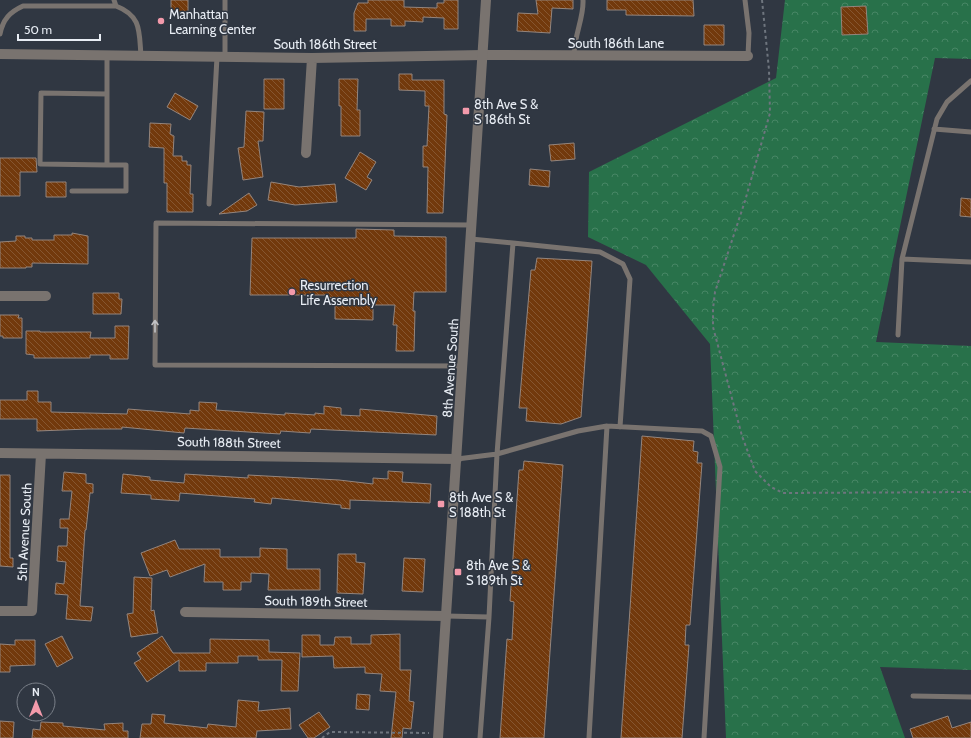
<svg xmlns="http://www.w3.org/2000/svg" width="971" height="738" viewBox="0 0 971 738" font-family="Cabin,sans-serif">
<defs>
<pattern id="forest-crowns" width="20" height="18" patternUnits="userSpaceOnUse"><rect width="20" height="18" fill="#28714a"/><path d="M2 6a3 3 0 1 1 6 0M12 15a3 3 0 1 1 6 0" fill="none" stroke="#478665"/></pattern>
<pattern id="building-back-hatch" width="6" height="6" patternUnits="userSpaceOnUse"><rect width="6" height="6" fill="#72390c"/><path d="M-1 5l2 2M0 0l6 6M5-1l2 2" fill="none" stroke="#865630"/></pattern>
</defs>
<rect width="100%" height="100%" fill="#303742"/>
<path fill="url(#forest-crowns)" d="M785 0H971V59L935 58 876 342 971 346V670L880 667 905 738H726L710 344 646 265 588 237 589 172 776 78Z"/>
<path fill="url(#building-back-hatch)" stroke="#94857d" d="M171 0H188V13H171Z
M368 0H404V7L437 8V3H444V0H458V29H444V18L423 17V22L405 21V26H391V19H366V31H354V13L358 3H368Z
M536 0H573V9L552 8 550 33 517 31 518 13 538 14Z
M607 0H693L694 16 626 15V10H607Z
M866 6 868 34 842 35 841 7Z
M704 25H724V45H704Z
M399 74H412V80H444V114L447 115 443 213H427L428 167H423V146H427L429 106H425V91L399 90Z
M264 79H284V109H264Z
M339 79H358L357 110H360V136H341V106H339Z
M175 93 198 106 190 120 167 107Z
M246 111 264 112 263 141H258L263 177 243 180 238 148 244 147Z
M150 123 171 124 170 134 174 136 173 156H182V161H187V165H191L190 194H193V212H167V183H164V148L149 147Z
M574 143 575 159 551 161 549 145Z
M360 152 376 162 367 177 372 180 366 190 345 178Z
M0 158H36L37 172H20V196H0Z
M530 169 550 171 549 187 529 185Z
M46 182H66V197H46Z
M271 182 299 187 335 184 337 202 295 205 268 200Z
M249 193 257 205 247 211 219 214Z
M961 198 971 199V217L960 216Z
M356 229 394 230V236L446 237V292H414L413 311H415L414 351H396L397 325H393L395 305H373V320L335 319V298L327 297V295H250L252 238H356Z
M72 233 88 236V264L32 263V267H26V268H0V242L16 241V236H25V238H32V240H54V235H72Z
M537 258 592 261 581 417 561 424 526 421 527 408H519L531 270H535Z
M93 293H119V299H122L121 314H93Z
M0 315H19L18 318H22V338H3V336H0Z
M115 326H129L128 359H110V355H90V358H34V355L26 354V331H40V332H91L90 338H115Z
M27 391H38V402H51V412L127 414 128 409 190 414V410L199 411V402L217 403 216 410 285 415V413L315 415V413L324 414V406L341 408V415L360 416V409L437 416 436 435 311 429 310 433 281 431 280 434 185 428 184 433 122 427V429H88L37 431V419H0V400H27Z
M642 436 694 441 693 451 698 452 697 463H702L690 625H686L685 645H689L682 738H621Z
M524 461 563 465 544 738H500L507 639 512 640 514 602 510 601 519 470H523Z
M388 471 403 472 402 482 431 484 430 503 350 500V509L341 508V505L272 498 271 504 254 502 255 499 180 493 179 501 151 499V495L121 493 123 474 150 477V480L184 483 185 474 248 478V475L339 480 373 484V478L388 479Z
M64 472 86 474V483L93 484V493H90L86 530H85L80 606 93 607 91 621 66 619 68 595 55 594 56 583 64 584 66 562 57 561 58 546H67L68 528H60V519H69L72 491H62Z
M0 475H10V558H13V567L0 566Z
M175 540 179 549H220V557H260V548L287 549V569H320V590H268L269 574 251 573V582H241V590H223V582H204L205 564 170 577 167 570 150 576 141 553Z
M338 554H356V562L365 563 363 594 337 593Z
M404 558 425 559 423 592 402 591Z
M134 577 152 578 151 611 154 610 158 633 131 637 127 614 133 613Z
M400 634V670H411L409 701 414 702 411 729 403 728 402 738H391L396 692 380 691 382 674 365 673V667L334 668 333 656 302 657V635H320V645H334L335 637H351V644H371V635Z
M62 636 73 658 57 667 45 644Z
M162 636 173 653H210V639L269 640V652L300 653 298 691H281L282 660H258V656H238V663H206V671H179V660L147 682 134 663 141 659 137 653Z
M15 640H35V665L10 666V672H0V644L15 645Z
M357 694 370 695 369 710 356 709Z
M238 700 259 702 258 711 290 708 291 729 257 731 256 738H140L142 724H151L152 714 165 715 164 723 207 728 208 724 236 727Z
M319 712 330 727 314 738H308L299 725Z
M948 716 952 728 971 722V738H913L910 729Z
M0 721 14 722 13 738H0Z
M41 722 63 723V726L105 730 104 724 123 723V731H128V738H32L33 729 40 730Z"/>
<g fill="none" stroke-linecap="round" stroke-linejoin="round">
<path stroke="#6e757e" stroke-width="2" stroke-dasharray="3 3" stroke-linecap="butt" d="M762 0 769 70 770 113 745 201 715 292 713 309V327L742 436 755 471 771 487 783 493 971 492
M322 738 330 732 429 733"/>
<path stroke="#79736f" stroke-width="5" d="M114 0 116 6
M225 0V57
M745 0 749 33 748 56
M0 34C3 19 10 12 23 6H116C142 16 139 32 141 56
M574 56C574 35 584 18 583 0
M934 129 971 132
M107 165 40 164 41 93 107 94
M72 191H126V165H107V55
M209 204 217 57
M471 239 513 243 497 454 489 617 480 738
M513 243 600 252 623 264 630 279 620 427
M902 259 937 119 947 102 971 81
M898 335 902 259 971 262
M463 366 155 365 156 223 472 225
M457 459 497 454 578 431 607 426 702 431 711 436 720 467 704 738
M446 616 489 617
M913 696 971 697
M589 738 607 426"/>
<path stroke="#79736f" stroke-width="10" d="M0 54 312 58 483 55 748 56
M306 153 312 58
M0 296H46
M0 453 457 459
M0 611H32L41 454
M185 612 446 616"/>
<path stroke="#79736f" stroke-width="10" d="M438 738 486 0"/>
</g>
<defs><path id="oneway-shaft" d="M-6 0H5M1.5-3L5.5 0L1.5 3" fill="none" stroke-width="1.6" stroke-linecap="round" stroke-linejoin="round"/></defs>
<use stroke="#c1c2c5" href="#oneway-shaft" transform="translate(155 326) rotate(-90)"/>
<g fill="#f39aab" stroke="#303742" stroke-width="1.5">
<circle cx="161" cy="21" r="4"/>
<rect x="462" y="107" width="8" height="8" rx="2"/>
<circle cx="292" cy="292" r="4"/>
<rect x="437" y="500" width="8" height="8" rx="2"/>
<rect x="454" y="568" width="8" height="8" rx="2"/>
</g>
<g text-anchor="middle" stroke-width="3" stroke-linejoin="round" paint-order="stroke">
<g font-size="13" fill="#e8edf4" stroke="#303742" text-anchor="start">
<text x="169" y="19">Manhattan<tspan x="169" dy="15">Learning Center</tspan></text>
<text x="474" y="109">8th Ave S &amp;<tspan x="474" dy="15">S 186th St</tspan></text>
<text x="300" y="290">Resurrection<tspan x="300" dy="15">Life Assembly</tspan></text>
<text x="449" y="502">8th Ave S &amp;<tspan x="449" dy="15">S 188th St</tspan></text>
<text x="466" y="570">8th Ave S &amp;<tspan x="466" dy="15">S 189th St</tspan></text>
</g>
<g font-size="13" fill="#e8edf4" stroke="#303742">
<text x="616" y="48">South 186th Lane</text>
<text x="325" y="49">South 186th Street</text>
<text transform="translate(450 368) rotate(-86)" y="5">8th Avenue South</text>
<text transform="translate(229 442) rotate(1)" y="5">South 188th Street</text>
<text transform="translate(24 532) rotate(-87)" y="5">5th Avenue South</text>
<text transform="translate(316 601) rotate(1)" y="5">South 189th Street</text>
</g>
</g>
<g transform="translate(36 702)"><circle r="19" fill="#303742" stroke="#7a8089"/>
<path d="M0-3L7 15L0 10L-7 15Z" fill="#f39aab"/>
<text y="-6" font-size="11" font-weight="bold" text-anchor="middle" fill="#e8edf4">N</text>
</g>
<path d="M18 34v6h82v-6" fill="none" stroke="#e8edf4" stroke-width="2"/>
<text x="24" y="34" font-size="12" fill="#e8edf4" stroke="#303742" stroke-width="3" paint-order="stroke">50 m</text>
</svg>
